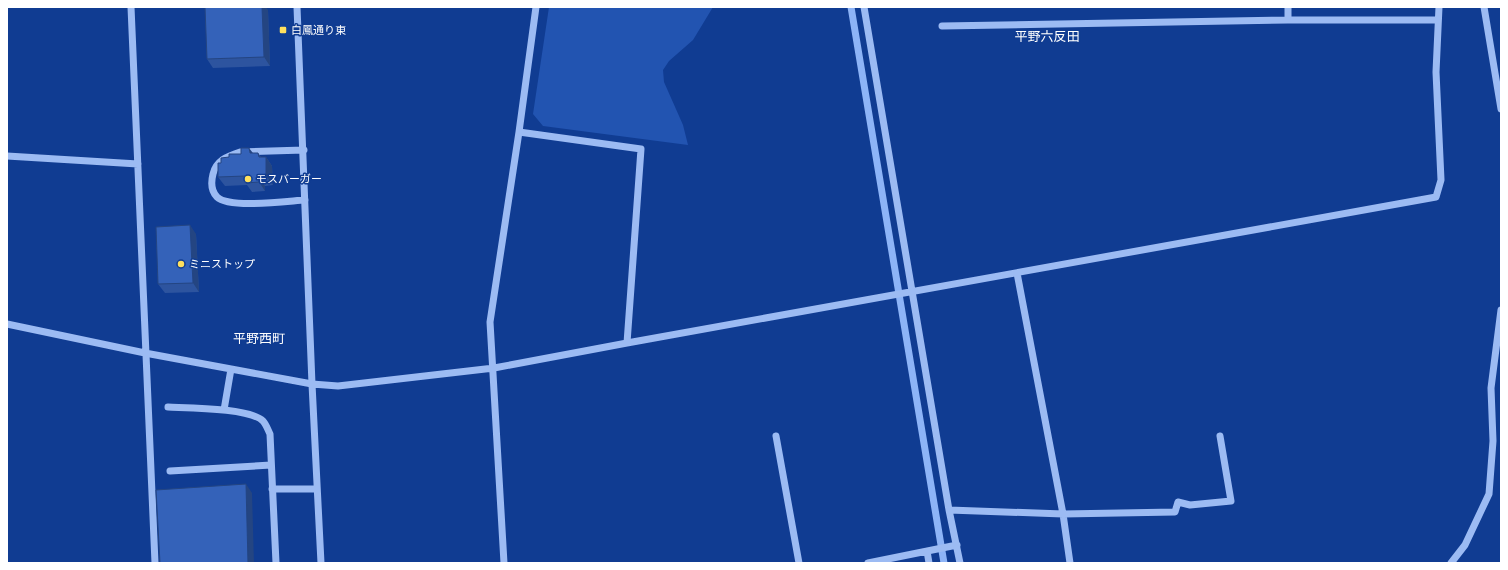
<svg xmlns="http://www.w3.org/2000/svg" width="1508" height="570" viewBox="0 0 1508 570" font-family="Mulish,'Noto Sans JP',sans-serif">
<rect width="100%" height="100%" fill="#103c92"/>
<path fill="#2254b1" d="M549 7H713L693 40 669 61 663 70 664 82 683 125 688 145 543 126 533 114Z"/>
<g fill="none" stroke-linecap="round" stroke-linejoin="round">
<path stroke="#8db4f7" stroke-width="7" d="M851 7 944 563"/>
<path stroke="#9cbbf3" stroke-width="7" d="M131 7 155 563
M297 7 312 384 321 563
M864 7 949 510
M1484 7 1501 109
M1288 20V7
M942 26 1288 20H1438
M519 132 641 149 627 343
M304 150 240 152C227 156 216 161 213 174 211 182 211 191 217 197 229 209 288 201 305 200
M7 156 138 164
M1017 273 1063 514 1070 563
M7 324 145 353 312 384 338 386 494 368 627 343 1436 197 1441 180 1436 72 1439 7
M168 407C188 408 250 408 263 421 266 424 268 430 270 434L276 563
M224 410 231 369
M776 436 799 563
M170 471 271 465
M272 489H317
M927 551 929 563
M504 563 490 322 519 132 536 7
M868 563 957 545
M960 563 949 510 1063 514 1175 512 1178 502 1190 505 1231 501 1220 436
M1451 563 1465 545 1489 494 1493 441 1491 388 1501 310"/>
</g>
<path fill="#2d549f" d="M268 10 270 66 213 68 207 59Z
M258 153 261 157H266L272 166 273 185 265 186V191L252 192 247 185 225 186 218 177 221 163 229 157 241 154Z
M196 234 199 292 165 293 158 284Z"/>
<path fill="#244582" d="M262 7H266L268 10 270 66 264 57Z
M249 148 256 157 250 153Z
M266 157 272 166 273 185 266 176Z
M259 177 265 186V191L259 182Z
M190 225 196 234 199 292 193 283Z
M246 484 252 493 254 563H248Z"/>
<path fill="#3462b9" stroke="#244582" d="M205 7H262L264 57 207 59Z
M241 148H249L250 153H258L259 157H266V176L259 177V182L246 183 245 176 218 177V163H221V158L229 157V154H241Z
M190 225 193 283 158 284 156 227Z
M246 484 248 563H160L156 490Z"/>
<g fill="#ffe05e" stroke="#103c92" stroke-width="1.5">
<rect x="279" y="26" width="8" height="8" rx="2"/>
<circle cx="248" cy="179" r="4"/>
<circle cx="181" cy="264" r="4"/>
</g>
<g text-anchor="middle" stroke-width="3" stroke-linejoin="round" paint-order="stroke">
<g font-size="11" fill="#fff" stroke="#103c92" text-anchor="start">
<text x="291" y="34">白鳳通り東</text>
<text x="256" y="183">モスバーガー</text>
<text x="189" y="268">ミニストップ</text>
</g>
<g font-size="13" fill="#fff" stroke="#103c92">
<text x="1047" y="41">平野六反田</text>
<text x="259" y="343">平野西町</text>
</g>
</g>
<rect width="1508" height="570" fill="none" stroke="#ffffff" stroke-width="16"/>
</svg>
